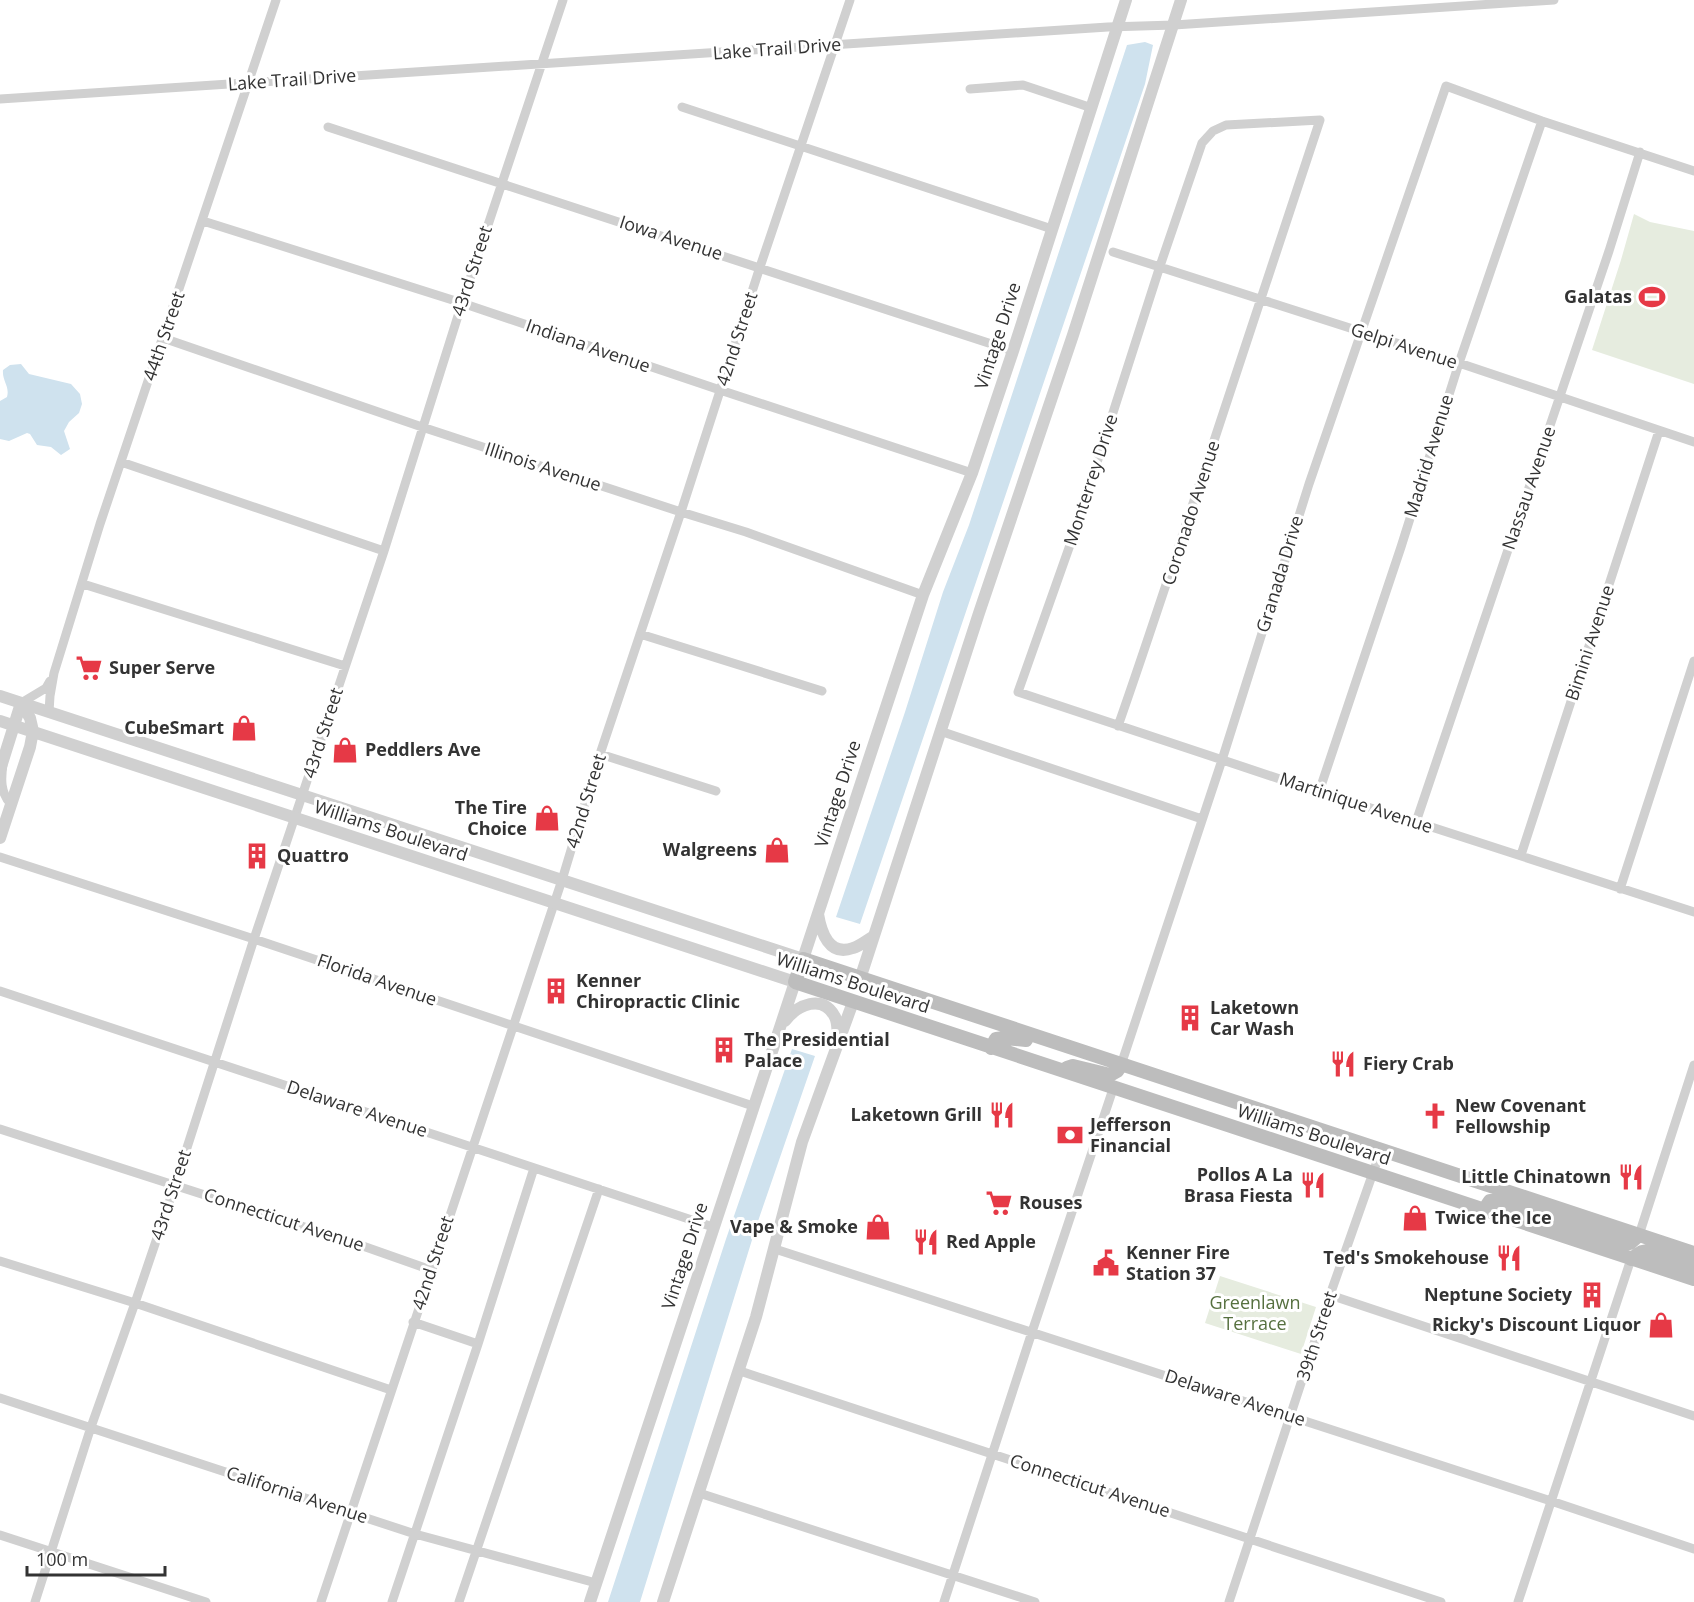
<svg xmlns="http://www.w3.org/2000/svg" width="1694" height="1602" viewBox="0 0 1694 1602" font-family="'Open Sans',sans-serif">
<rect width="100%" height="100%" fill="#fff"/>
<path fill="#e6ecdf" d="M1634 214 1650 222 1694 231V384L1592 350 1621 260Z
M1220 1276 1316 1307 1301 1354 1205 1323Z"/>
<path fill="#cfe2ee" d="M1145 42 1153 45 1145 84 860 924 836 917 905 712 943 592 969 525 1127 45Z
M21 364 29 374 71 384 80 394 82 404 79 413 69 422 64 431 70 449 61 455 51 447 37 445 30 434 27 433 9 441 0 439V401L7 397C10 386 2 381 3 370L10 365Z
M792 1049 815 1056 756 1227 640 1602H608L726 1239Z"/>
<g fill="none" stroke-linecap="round" stroke-linejoin="round">
<path stroke="#d0d0d0" stroke-width="9" d="M970 89 1023 85 1092 108
M0 99 1108 27 1174 25 1554 0
M682 107 1052 229
M328 127 1013 351
M203 221 462 303 720 390 972 473
M1113 252 1459 363 1694 442
M163 338 422 427 681 512 746 532 923 595
M121 462 384 551
M83 584 345 666
M640 634 822 691
M21 703 46 688 50 681
M49 712 50 696 54 673 100 524 276 0
M1118 726C1149 638 1177 550 1207 462 1245 348 1283 234 1320 120L1226 125 1213 131 1202 143 1160 266 1076 528 1018 692 1319 792 1416 822 1694 912
M940 731 1202 819
M600 754 716 791
M3 764C1 778 0 793 11 804
M1319 792 1401 547 1459 363 1542 121
M1416 822 1609 251 1640 152
M1521 855 1659 431
M0 857 254 939 753 1106
M1620 889 1694 661
M0 991 713 1227
M1121 1065 1222 760 1309 484 1446 86 1542 121 1694 171
M0 1129 360 1245 431 1270
M1639 1235 1694 1065
M775 1249 1551 1501 1694 1549
M0 1261 135 1303 391 1390
M1330 1295 1694 1416
M413 1322 478 1344
M740 1371 1441 1602
M0 1398 415 1534 596 1583
M699 1493 1035 1602
M0 1535 206 1602
M35 1602 91 1427 135 1303 175 1185 254 939 384 551 462 303 563 0
M321 1602 562 880 600 754 681 512 760 267 850 0
M392 1602 478 1344 534 1168
M459 1602 599 1189
M944 1602 1032 1332 1113 1089
M1229 1602 1330 1295 1381 1150
M1518 1602 1631 1259"/>
<path stroke="#d0d0d0" stroke-width="12" d="M0 696 803 959 923 595 972 473 1013 351 1126 0
M0 721 795 982 590 1602
M0 770 21 703
M0 838 30 747 33 731 30 718 21 703
M818 914C821 932 829 957 853 948 860 946 867 940 874 936
M860 979 979 613 1073 335 1181 0
M785 1021C797 1005 823 993 835 1017 838 1023 837 1030 838 1036
M663 1602 756 1317 802 1142 853 1002"/>
<path stroke="#bdbdbd" stroke-width="14" d="M991 1048 996 1039 1004 1038 1026 1040
M1067 1068 1073 1066 1110 1075 1117 1071 1121 1065
M1484 1210 1490 1201H1495L1624 1242 1630 1243 1639 1235
M1694 1253 803 959 795 982 1694 1279
M1631 1259 1642 1252 1647 1251 1694 1265"/>
</g>
<defs>
<g id="stadium-bare" transform="scale(2.07)"><path d="M0-5a6.5 5 0 1 0 0 10a6.5 5 0 1 0 0-10ZM-3.5-1.8h7v3.6h-7Z" fill="#e63946" stroke="#fff" stroke-width="2.5" paint-order="stroke"/></g>
<g id="supermarket-bare" transform="scale(2.07)"><path d="M-6-5.5h2.5l.6 2H6L4.5 2H-2.5L-4.4-4H-6ZM-1.5 3.2a1.3 1.3 0 1 0 .1 0ZM3 3.2a1.3 1.3 0 1 0 .1 0Z" fill="#e63946" stroke="#fff" stroke-width="2.5" paint-order="stroke"/></g>
<g id="shop-bare" transform="scale(2.07)"><path d="M-5-2.5h2.3a2.7 3.5 0 0 1 5.4 0H5L5.5 6h-11ZM-1.5-2.5h3a1.5 2.3 0 0 0-3 0Z" fill="#e63946" stroke="#fff" stroke-width="2.5" paint-order="stroke"/></g>
<g id="building-bare" transform="scale(2.07)"><path d="M-4-6H4V6H1V3H-1V6H-4ZM-2.5-4.3h1.7v1.8h-1.7ZM.8-4.3h1.7v1.8H.8ZM-2.5-1h1.7V.8h-1.7ZM.8-1h1.7V.8H.8Z" fill="#e63946" stroke="#fff" stroke-width="2.5" paint-order="stroke"/></g>
<g id="restaurant-bare" transform="scale(2.07)"><path d="M-5-6h1v4h1v-4h1v4h1v-4h1v5L-1.5 .5V6h-2V.5L-5-1ZM5-6V6H3V1.5H1.5Q1.5-4 5-6Z" fill="#e63946" stroke="#fff" stroke-width="2.5" paint-order="stroke"/></g>
<g id="church-bare" transform="scale(2.07)"><path d="M-1.2-6h2.4v3.5h3.3v2.4h-3.3V6h-2.4V-.1h-3.3v-2.4h3.3Z" fill="#e63946" stroke="#fff" stroke-width="2.5" paint-order="stroke"/></g>
<g id="bank-bare" transform="scale(2.07)"><path d="M-6-4H6V4H-6ZM0-2.3a2.3 2.3 0 1 0 0 4.6a2.3 2.3 0 1 0 0-4.6Z" fill="#e63946" stroke="#fff" stroke-width="2.5" paint-order="stroke"/></g>
<g id="civic-bare" transform="scale(2.07)"><path d="M-.6-6.5H3V-4.5H.6V-3L4-1V1h2V6H-6V1h2V-1L-.6-3ZM-1.2 2.5V6h2.4V2.5Z" fill="#e63946" stroke="#fff" stroke-width="2.5" paint-order="stroke"/></g>
</defs>
<g fill-rule="evenodd">
<use href="#stadium-bare" x="1652" y="297"/>
<use href="#supermarket-bare" x="89" y="668"/>
<use href="#shop-bare" x="244" y="728"/>
<use href="#shop-bare" x="345" y="750"/>
<use href="#shop-bare" x="547" y="818"/>
<use href="#shop-bare" x="777" y="850"/>
<use href="#building-bare" x="257" y="856"/>
<use href="#building-bare" x="556" y="991"/>
<use href="#building-bare" x="1190" y="1018"/>
<use href="#building-bare" x="724" y="1050"/>
<use href="#restaurant-bare" x="1343" y="1064"/>
<use href="#restaurant-bare" x="1002" y="1115"/>
<use href="#church-bare" x="1435" y="1116"/>
<use href="#bank-bare" x="1070" y="1135"/>
<use href="#restaurant-bare" x="1631" y="1177"/>
<use href="#restaurant-bare" x="1313" y="1185"/>
<use href="#supermarket-bare" x="999" y="1203"/>
<use href="#shop-bare" x="1415" y="1218"/>
<use href="#shop-bare" x="878" y="1227"/>
<use href="#restaurant-bare" x="926" y="1242"/>
<use href="#restaurant-bare" x="1509" y="1258"/>
<use href="#civic-bare" x="1106" y="1263"/>
<use href="#building-bare" x="1592" y="1295"/>
<use href="#shop-bare" x="1661" y="1325"/>
</g>
<g text-anchor="middle" stroke-width="6" stroke-linejoin="round" paint-order="stroke">
<g font-size="18" fill="#333" stroke="#fff">
<text transform="translate(777 49) rotate(-4)" y="6">Lake Trail Drive</text>
<text transform="translate(292 80) rotate(-4)" y="6">Lake Trail Drive</text>
<text transform="translate(671 238) rotate(18)" y="6">Iowa Avenue</text>
<text transform="translate(472 271) rotate(-72)" y="6">43rd Street</text>
<text transform="translate(164 336) rotate(-71)" y="6">44th Street</text>
<text transform="translate(998 336) rotate(-72)" y="6">Vintage Drive</text>
<text transform="translate(737 339) rotate(-72)" y="6">42nd Street</text>
<text transform="translate(588 346) rotate(19)" y="6">Indiana Avenue</text>
<text transform="translate(1404 346) rotate(18)" y="6">Gelpi Avenue</text>
<text transform="translate(1429 456) rotate(-73)" y="6">Madrid Avenue</text>
<text transform="translate(543 467) rotate(18)" y="6">Illinois Avenue</text>
<text transform="translate(1091 480) rotate(-72)" y="6">Monterrey Drive</text>
<text transform="translate(1529 488) rotate(-71)" y="6">Nassau Avenue</text>
<text transform="translate(1191 513) rotate(-72)" y="6">Coronado Avenue</text>
<text transform="translate(1280 574) rotate(-73)" y="6">Granada Drive</text>
<text transform="translate(1590 643) rotate(-72)" y="6">Bimini Avenue</text>
<text transform="translate(323 733) rotate(-72)" y="6">43rd Street</text>
<text transform="translate(838 794) rotate(-72)" y="6">Vintage Drive</text>
<text transform="translate(586 801) rotate(-73)" y="6">42nd Street</text>
<text transform="translate(1356 803) rotate(18)" y="6">Martinique Avenue</text>
<text transform="translate(391 831) rotate(18)" y="6">Williams Boulevard</text>
<text transform="translate(377 980) rotate(19)" y="6">Florida Avenue</text>
<text transform="translate(853 983) rotate(18)" y="6">Williams Boulevard</text>
<text transform="translate(357 1109) rotate(18)" y="6">Delaware Avenue</text>
<text transform="translate(1314 1135) rotate(18)" y="6">Williams Boulevard</text>
<text transform="translate(171 1195) rotate(-72)" y="6">43rd Street</text>
<text transform="translate(284 1220) rotate(18)" y="6">Connecticut Avenue</text>
<text transform="translate(685 1256) rotate(-72)" y="6">Vintage Drive</text>
<text transform="translate(433 1263) rotate(-72)" y="6">42nd Street</text>
<text transform="translate(1317 1336) rotate(-72)" y="6">39th Street</text>
<text transform="translate(1235 1398) rotate(18)" y="6">Delaware Avenue</text>
<text transform="translate(1090 1486) rotate(18)" y="6">Connecticut Avenue</text>
<text transform="translate(297 1495) rotate(18)" y="6">California Avenue</text>
</g>
<g font-size="18" font-weight="bold" fill="#333" stroke="#fff" text-anchor="start">
<text x="1632" y="303" text-anchor="end">Galatas</text>
<text x="109" y="674">Super Serve</text>
<text x="224" y="734" text-anchor="end">CubeSmart</text>
<text x="365" y="756">Peddlers Ave</text>
<text x="527" y="814" text-anchor="end">The Tire<tspan x="527" dy="21">Choice</tspan></text>
<text x="757" y="856" text-anchor="end">Walgreens</text>
<text x="277" y="862">Quattro</text>
<text x="576" y="987">Kenner<tspan x="576" dy="21">Chiropractic Clinic</tspan></text>
<text x="1210" y="1014">Laketown<tspan x="1210" dy="21">Car Wash</tspan></text>
<text x="744" y="1046">The Presidential<tspan x="744" dy="21">Palace</tspan></text>
<text x="1363" y="1070">Fiery Crab</text>
<text x="1455" y="1112">New Covenant<tspan x="1455" dy="21">Fellowship</tspan></text>
<text x="982" y="1121" text-anchor="end">Laketown Grill</text>
<text x="1090" y="1131">Jefferson<tspan x="1090" dy="21">Financial</tspan></text>
<text x="1293" y="1181" text-anchor="end">Pollos A La<tspan x="1293" dy="21">Brasa Fiesta</tspan></text>
<text x="1611" y="1183" text-anchor="end">Little Chinatown</text>
<text x="1019" y="1209">Rouses</text>
<text x="1435" y="1224">Twice the Ice</text>
<text x="858" y="1233" text-anchor="end">Vape &amp; Smoke</text>
<text x="946" y="1248">Red Apple</text>
<text x="1126" y="1259">Kenner Fire<tspan x="1126" dy="21">Station 37</tspan></text>
<text x="1489" y="1264" text-anchor="end">Ted's Smokehouse</text>
<text x="1572" y="1301" text-anchor="end">Neptune Society</text>
<text x="1641" y="1331" text-anchor="end">Ricky's Discount Liquor</text>
</g>
<g font-size="18" fill="#56703f" stroke="#fff">
<text x="1255" y="1309">Greenlawn<tspan x="1255" dy="21">Terrace</tspan></text>
</g>
</g>
<path d="M27 1566v9h138v-9" fill="none" stroke="#333333" stroke-width="3"/>
<text x="36" y="1566" font-size="18" fill="#333333" stroke="#ffffff" stroke-width="4.5" paint-order="stroke">100 m</text>
</svg>
